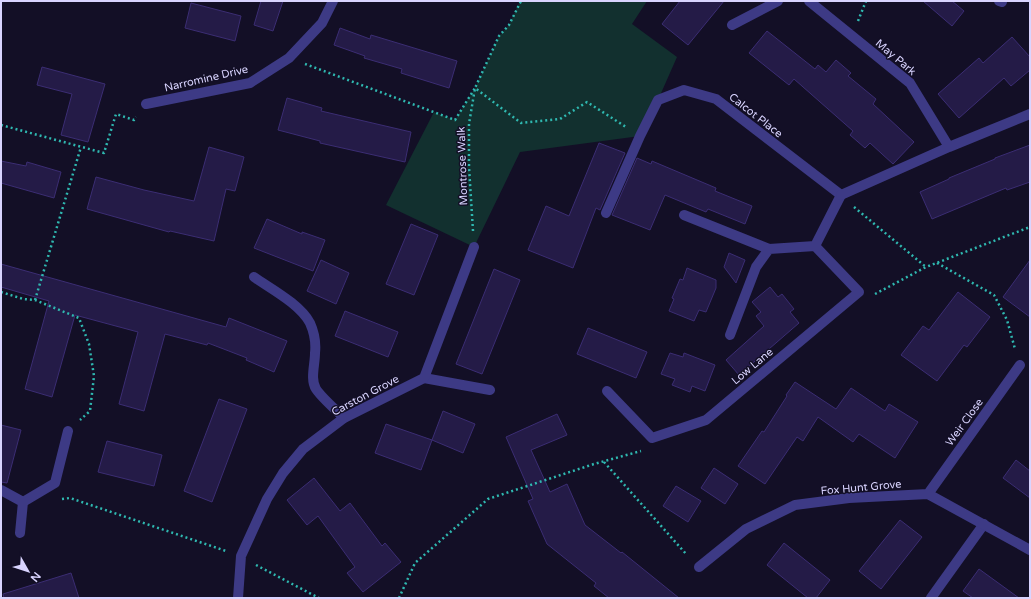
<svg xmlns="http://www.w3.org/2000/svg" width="1031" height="599" viewBox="0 0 1031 599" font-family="'Varela Round',sans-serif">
<rect width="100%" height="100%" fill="#130f26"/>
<path fill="#12302f" d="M520 1H647L632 24 677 57 658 100 640 136 520 152 474 247 386 205 434 112 455 120 475 88 499 36 509 25Z"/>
<path fill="#241b47" stroke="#3b2d73" d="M261 1H283L273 31 254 25Z
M680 1H724L688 45 662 24Z
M923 1H952L964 11 952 26Z
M191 3 241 16 235 41 185 28Z
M340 28 370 39 371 35 457 61 449 88 401 73 402 69 364 58 365 56 334 45Z
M767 31 815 69 818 65 826 72 836 60 851 73 848 76 876 99 873 104 914 142 893 164 870 143 865 148 850 135 853 131 794 79 789 85 749 53Z
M1012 37 1030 57V70L1011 86 1004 78 959 118 938 94 979 58 983 63Z
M42 67 105 84 88 142 61 135 72 94 37 85Z
M287 98 322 108 321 111 411 132 405 162 320 143V141L278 130Z
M599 143 625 153 600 210 596 208 573 268 528 250 546 206 569 216Z
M1030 145V182L1007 190 1006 188 932 219 920 192 949 179V178L995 159V158Z
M209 147 244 157 235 191 226 189 214 241 170 231 169 232 87 209 96 177 144 190 194 201Z
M637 158 651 164 652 161 716 188 715 191 752 206 745 224 708 209 706 212 665 195 650 230 612 215Z
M1 161 26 166 27 162 61 172 54 198 1 183Z
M267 219 302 234V232L325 240 313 271 254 248Z
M411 224 438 235 414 295 386 284Z
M729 253 745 260 736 283 724 267Z
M321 260 349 273 336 304 307 291Z
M1030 260V317L1003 297Z
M1 264 226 327 229 318 287 341 274 372 246 360 247 358 208 343 207 345 165 334 144 411 119 404 138 332 75 315 52 397 25 389 49 301 1 287Z
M687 268 716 280V288L706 312 699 310 694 321 669 311 674 299 672 298 680 279 683 280Z
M494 269 520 280 482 374 456 364Z
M770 287 778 297 782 294 794 309 790 312 799 323 739 375 726 360 764 326 756 316 761 312 752 302Z
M958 292 990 317 967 347 964 345 937 381 901 355 923 326 929 330Z
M345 311 398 332 388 357 335 336Z
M588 328 647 352 636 378 577 354Z
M670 353 683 357 684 353 715 365 705 391 692 386 690 392 672 385 675 379 661 374Z
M795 382 836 409 851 388 885 411 889 404 918 422 895 458 859 434 853 442 818 417 803 441 797 437 765 484 738 466 762 431 764 432 787 396 786 395Z
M219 399 247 409 212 502 184 491Z
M443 411 475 424 463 453 432 440Z
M557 414 567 435 531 450 550 492 567 484 585 525 621 553 622 552 679 598H609L594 586 596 583 547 544 528 501 533 499 506 437Z
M386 424 432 440 421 470 375 453Z
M1 425 21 430 7 483 1 482Z
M107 441 162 455 154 486 98 472Z
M1016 460 1030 471V498L1003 478Z
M714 468 738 484 725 504 701 488Z
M314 478 340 511 350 503 382 546 385 543 401 562 363 592 347 573 355 567 318 516 307 525 287 500Z
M676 486 701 501 688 522 663 506Z
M900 520 922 537 881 589 859 571Z
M784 543 830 580 816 598H808L767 565Z
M979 569 1019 598H973L963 591Z
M71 573 79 598H4L3 594Z"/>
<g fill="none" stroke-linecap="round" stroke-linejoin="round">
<path stroke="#2fb8b0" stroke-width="2.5" stroke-dasharray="2 3" stroke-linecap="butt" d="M858 21 866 1
M305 64 455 120 475 88 521 123 560 119 587 102 626 127
M1 125 104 153 116 114 134 120 136 117
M854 207 926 267
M473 231 469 167V124L475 88 499 36 509 25 521 1
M937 263 994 295 1007 320 1015 349
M1 292 23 299 35 300 79 318 89 344 94 376 90 411 80 420
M875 294 926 267 1030 227
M35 300 81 147
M604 462 687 555
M62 499 70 498 226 551
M256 565 319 598
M399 598 415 563 488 499 594 464 641 451"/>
<path stroke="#3d3a85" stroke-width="10" d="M606 213 640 136 658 100 684 90 716 99 841 195 815 246 769 249 684 215
M254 277C271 289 300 304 310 323 314 332 316 344 315 353 315 365 310 379 316 389 321 397 337 411 344 418
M730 335 756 267 769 249
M424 378 490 390
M607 391 652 438 706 420 859 292 815 246
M931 598 984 524"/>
<path stroke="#3d3a85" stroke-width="10" d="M809 1 910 83 949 147
M999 1 1002 2
M732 25 778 1
M146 104 250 83 289 58 322 23 333 1
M841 195 949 147 1030 114
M1 490 23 502
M928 494 1020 365
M20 533 23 502 55 483 68 431
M699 567 746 529 795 505 849 498 928 494 1030 550
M238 598 241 556 267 499 283 473 303 449 344 418 424 378 474 247"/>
</g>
<g text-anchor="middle" stroke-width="3" stroke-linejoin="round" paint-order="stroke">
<g font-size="11" fill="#d9d4ff" stroke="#130f26">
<text transform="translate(896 57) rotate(40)" y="4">May Park</text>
<text transform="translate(206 78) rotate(-13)" y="4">Narromine Drive</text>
<text transform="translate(756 115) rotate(38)" y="4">Calcot Place</text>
<text transform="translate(462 166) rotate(-92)" y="4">Montrose Walk</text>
<text transform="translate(752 366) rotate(-40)" y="4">Low Lane</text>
<text transform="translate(365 395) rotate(-28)" y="4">Carston Grove</text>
<text transform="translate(964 422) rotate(-54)" y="4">Weir Close</text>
<text transform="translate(861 487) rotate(-5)" y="4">Fox Hunt Grove</text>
</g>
</g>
<rect width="1031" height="599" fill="none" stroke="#d9d4ff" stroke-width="4"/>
<g transform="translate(28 571) rotate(129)" stroke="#130f26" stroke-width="3" paint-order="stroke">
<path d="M0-3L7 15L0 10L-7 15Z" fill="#d9d4ff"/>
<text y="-6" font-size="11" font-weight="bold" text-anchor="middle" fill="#d9d4ff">N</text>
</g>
</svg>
